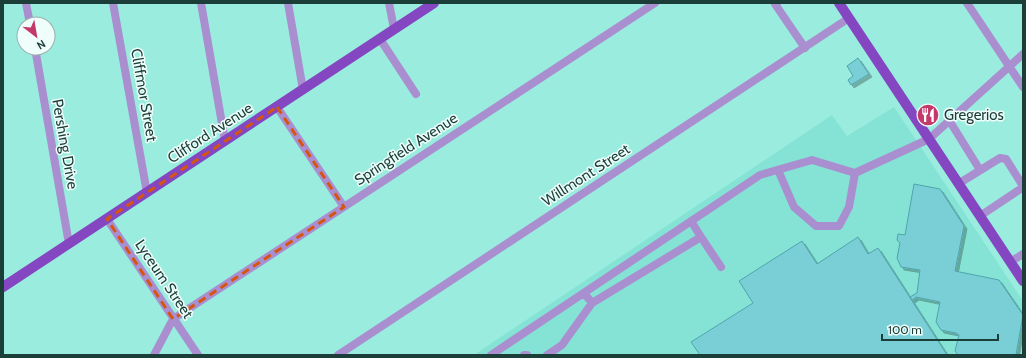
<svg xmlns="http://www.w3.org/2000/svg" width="1026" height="358" viewBox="0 0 1026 358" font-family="Cabin,sans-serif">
<defs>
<filter id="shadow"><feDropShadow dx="3" dy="3" stdDeviation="0" flood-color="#0004"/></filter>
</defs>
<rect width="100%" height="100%" fill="#9aecdf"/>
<path fill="#85e3d5" d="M894 107 1023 301V355H474L832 115 847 136Z"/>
<path fill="#7aced6" stroke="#50a4ac" filter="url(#shadow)" d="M858 58 869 74 851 85 848 80 853 76 847 66Z
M914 184 940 189 964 226 955 271 999 280 1023 315 1016 355H958L955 351 959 335 956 333 941 330 936 322 940 302 916 297 912 300 910 297 917 293 920 270 901 267 897 258 900 243 897 240 898 234 905 235Z
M858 237 868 254 878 248 947 355H700L691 342 753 303 739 281 802 241 817 264Z"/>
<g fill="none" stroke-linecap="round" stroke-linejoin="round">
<path stroke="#aa8fd0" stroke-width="8" d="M26 3 30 24
M113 3 147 193
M201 3 225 141
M288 3 303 90
M389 3 394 29
M777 3 775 4 805 48
M967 3 1023 87
M380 39 416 94
M35 48 69 244
M277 107 344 207
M949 120 980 170
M778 170 794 207 816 226H839L849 207 855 173
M958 184 1000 158 1006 159 1023 186 1022 188 980 216
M107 219 198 355
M701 237 721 267
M1010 262 1023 254
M592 303 701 237 691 221
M154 355 173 319 655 3
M338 355 849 18
M491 355 760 175 812 160 855 173 929 139 1023 54
M524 355H527
M547 355 562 345 592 303 584 293"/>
<path stroke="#8447c1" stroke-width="10" d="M839 3 1023 281
M3 287 434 3"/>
</g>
<path fill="none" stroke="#d45610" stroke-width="3" stroke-dasharray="8 5" stroke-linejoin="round" d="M277 107 344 207 173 319 107 219Z"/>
<defs>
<g id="restaurant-disc" transform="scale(1.15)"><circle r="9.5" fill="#c4386a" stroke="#effefb"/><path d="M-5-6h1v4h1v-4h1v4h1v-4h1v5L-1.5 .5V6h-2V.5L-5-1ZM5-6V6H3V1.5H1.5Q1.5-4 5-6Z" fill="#fff"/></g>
</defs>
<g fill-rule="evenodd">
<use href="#restaurant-disc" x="928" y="115"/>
</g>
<g text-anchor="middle" stroke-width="3" stroke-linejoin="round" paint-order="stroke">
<g font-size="15" fill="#1c3e39" stroke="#effefb">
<text transform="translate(144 95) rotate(80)" y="5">Cliffmor Street</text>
<text transform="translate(210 133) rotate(-33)" y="5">Clifford Avenue</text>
<text transform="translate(65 144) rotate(80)" y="5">Pershing Drive</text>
<text transform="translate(406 149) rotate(-33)" y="5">Springfield Avenue</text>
<text transform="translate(586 175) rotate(-33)" y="5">Willmont Street</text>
<text transform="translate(164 279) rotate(56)" y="5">Lyceum Street</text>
</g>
<g font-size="15" fill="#1c3e39" stroke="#effefb" text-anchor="start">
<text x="944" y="120">Gregerios</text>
</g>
</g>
<rect width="1026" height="358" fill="none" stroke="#1c3e39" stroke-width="8"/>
<g transform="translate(36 36) rotate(149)"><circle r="19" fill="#effefb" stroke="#9bb1ad"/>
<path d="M0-3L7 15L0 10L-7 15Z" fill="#c4386a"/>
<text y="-6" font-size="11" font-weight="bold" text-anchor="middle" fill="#1c3e39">N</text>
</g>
<path d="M882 334v6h116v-6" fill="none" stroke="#1c3e39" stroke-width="2"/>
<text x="888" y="334" font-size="12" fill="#1c3e39" stroke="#effefb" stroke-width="3" paint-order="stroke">100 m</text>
</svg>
